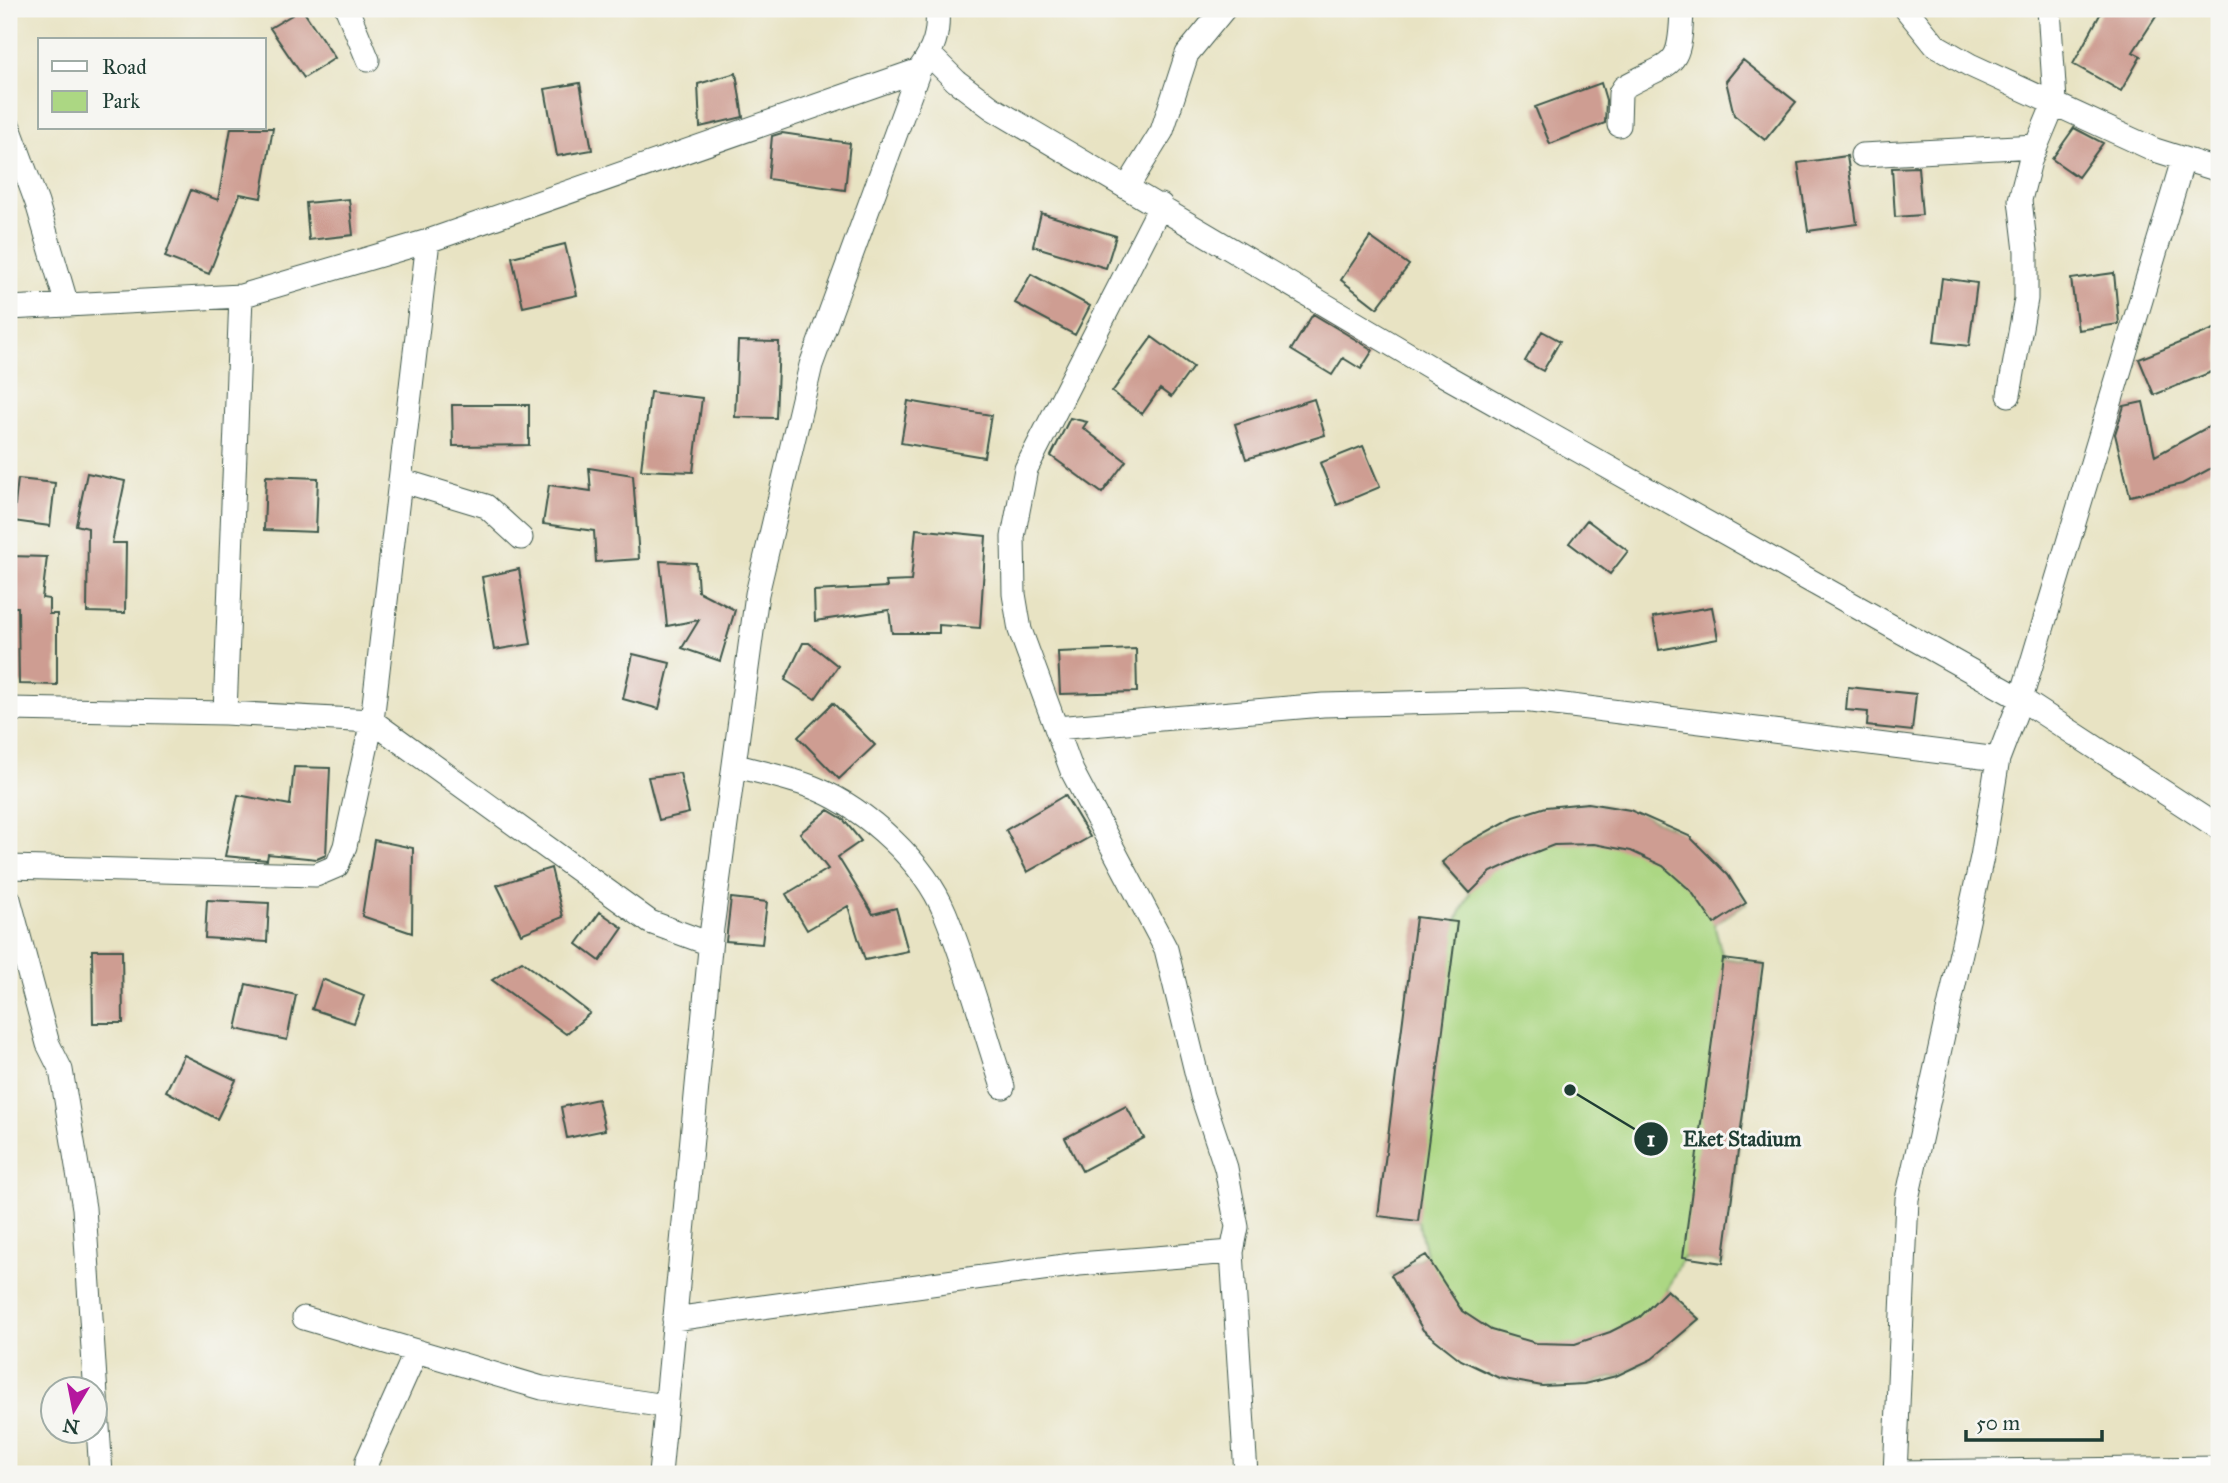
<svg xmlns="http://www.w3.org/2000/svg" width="2228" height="1483" viewBox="0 0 2228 1483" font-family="'IM FELL Great Primer',serif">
<rect width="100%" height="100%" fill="#f6f6f2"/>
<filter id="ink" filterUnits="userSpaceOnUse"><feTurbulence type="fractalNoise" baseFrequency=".0143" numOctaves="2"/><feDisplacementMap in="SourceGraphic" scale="14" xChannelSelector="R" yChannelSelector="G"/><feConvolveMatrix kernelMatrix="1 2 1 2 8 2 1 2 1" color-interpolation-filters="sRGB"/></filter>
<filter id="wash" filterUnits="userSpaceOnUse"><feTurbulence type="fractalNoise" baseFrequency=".00686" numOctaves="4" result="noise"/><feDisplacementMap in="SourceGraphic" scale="28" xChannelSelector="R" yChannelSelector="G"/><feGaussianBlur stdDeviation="1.57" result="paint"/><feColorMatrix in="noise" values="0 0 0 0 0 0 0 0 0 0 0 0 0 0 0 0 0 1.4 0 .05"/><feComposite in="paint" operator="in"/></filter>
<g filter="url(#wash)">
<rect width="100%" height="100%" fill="#e8e3c3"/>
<path fill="#acd783" stroke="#668a5c" stroke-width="2" d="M1588 803C1664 815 1704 837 1746 903L1714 924 1723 958 1763 964 1723 1263 1683 1257 1667 1290 1699 1319 1652 1359 1616 1377 1584 1384 1542 1386 1499 1378 1391 1275 1426 1255 1418 1221 1378 1216 1456 922 1470 893 1442 862C1490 824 1528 809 1588 803Z"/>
<g id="blocks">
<path fill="#ce9d92" d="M302 9 335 58 304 78 270 28Z
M2103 9H2147L2157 15 2133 52 2141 56 2121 91 2073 64Z
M1743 60 1796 102 1765 140 1734 115 1726 81Z
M736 73 743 117 700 127 698 84Z
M580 83 592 150 557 156 545 89Z
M1601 83 1606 100 1605 123 1550 144 1535 107Z
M231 128H273L261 198 240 194 209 274 165 257 191 190 218 200Z
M2074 128 2103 143 2078 177 2052 159Z
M782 133 850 143 845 190 768 179 772 136Z
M1847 156 1857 224 1808 231 1798 163Z
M1918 167 1922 215 1895 217 1892 168Z
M349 199 353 235 309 240 306 203Z
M1041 213 1116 236 1106 268 1033 246Z
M1370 237 1409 265 1377 308 1341 280Z
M565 244 577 295 523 307 512 257Z
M2114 273 2119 324 2078 330 2071 279Z
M1031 274 1090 306 1075 335 1015 303Z
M1942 278 1977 283 1969 346 1934 342Z
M1313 314 1373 350 1361 369 1343 358 1332 375 1291 350Z
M2219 327V369L2154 395 2139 359Z
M1542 331 1560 341 1543 371 1525 361Z
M1152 337 1193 367 1171 397 1160 389 1142 414 1112 392Z
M738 341 779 342 776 418 735 417Z
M650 392 702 398 693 472 641 470Z
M1314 399 1325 435 1246 459 1235 424Z
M908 401 991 415 984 457 901 443Z
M2143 402 2155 456 2219 421V464L2182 484 2130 496 2115 434 2124 406Z
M452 405H529V445L453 446Z
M1070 418 1087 422 1083 428 1126 461 1102 493 1051 456Z
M1363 446 1380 487 1337 505 1320 463Z
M589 468 633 475 639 559 596 562 594 531 543 524 549 485 591 491Z
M87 473 125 481 112 543H126L125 613 87 612 88 528 76 525Z
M266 476 318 478 316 532 264 530Z
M18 479 55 483 50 526 13 521Z
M1587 520 1628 551 1610 574 1569 543Z
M916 529 986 536 980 628 939 625V633H892L889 610 815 621 814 591 887 587 886 582 911 581Z
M9 556 47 557 42 598 49 599V614H57V685L19 684 18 607H9Z
M660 561 696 563 698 591 735 610 720 661 682 648 699 620 667 626Z
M519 569 531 644 494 650 482 577Z
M1712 607 1718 639 1659 650 1653 617Z
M803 643H809L838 666 815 699 785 680Z
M1136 649 1137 692 1060 694 1058 652Z
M633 654 670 663 659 709 623 699Z
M1848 687 1916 694 1912 731 1867 726 1868 712 1846 710Z
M833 703 875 745 839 779 798 737Z
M294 767 330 768 326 855 317 859 268 854 267 860 225 856 238 795 290 805Z
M680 773 689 813 659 820 648 777Z
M1065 795 1090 837 1027 872 1006 830Z
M1588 803 1630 810 1689 836 1728 875 1746 903 1714 924 1691 891 1663 866 1631 851 1594 844 1554 845 1521 858 1491 872 1470 893 1442 862 1463 845 1514 817 1546 807Z
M828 810 843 819 861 841 838 857 873 914 896 908 908 951 865 960 848 906 807 930 786 894 828 869 800 833Z
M374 840 413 848 412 933 362 916Z
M551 868 563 917 521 934 497 885Z
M731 898 767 902 762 944 726 941Z
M207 900 269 903 267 942 205 938Z
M600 912 623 928 600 961 577 944Z
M1416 917 1457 922 1418 1221 1378 1216Z
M92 950H122L123 1023H93Z
M1723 959 1763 964 1723 1263 1683 1257Z
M522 961 590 1013 566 1034 492 980Z
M322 979 364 996 354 1023 312 1009Z
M246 984 296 995 287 1040 236 1029Z
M184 1055 236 1080 217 1119 166 1091Z
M598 1099 605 1130 567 1138 561 1107Z
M1126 1106 1144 1138 1082 1171 1065 1138Z
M1426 1255 1462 1311 1491 1330 1536 1343 1575 1344 1610 1332 1640 1317 1667 1290 1699 1319 1652 1359 1616 1376 1584 1384 1542 1386 1499 1378 1461 1360 1423 1330 1391 1275Z"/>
</g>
</g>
<g filter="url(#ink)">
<use href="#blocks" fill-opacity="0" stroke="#3d5649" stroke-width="2"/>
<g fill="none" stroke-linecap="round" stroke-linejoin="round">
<g stroke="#3d5649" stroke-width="25">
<path id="minor" d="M347 9 368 60
M1906 9 1935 45 1970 65 2155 150 2219 170
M930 55 956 81 992 108 1435 370 2021 699 2219 828
M1619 125 1620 93 1624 87C1673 59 1680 73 1682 9
M9 127 37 203 67 305
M1862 155 2036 146
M1128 186 1162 131 1187 54 1224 9
M9 308 241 296 428 241 919 70
M2009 395 2026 299V251L2020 200 2030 161 2055 101 2049 9
M400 480 486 506 521 538
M9 709 225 713 372 721 650 922 710 944
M225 713 241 296
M1056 728 1323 705 1523 700 1998 759
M734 765C761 773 791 778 817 789 867 810 924 862 945 913 968 969 984 1029 1003 1087
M9 867 316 875 337 866 345 846 372 721 428 241
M9 899 48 1044 61 1070 84 1208 101 1474
M1232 1252 1246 1474
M304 1318 542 1388 666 1406
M674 1319 1079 1264 1232 1252 1237 1227 1226 1168 1202 1096 1166 949 1072 771 1020 630 1014 594 1013 537 1026 469 1161 205
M1896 1472 2219 1468
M366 1474 367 1461 416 1352
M660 1474 712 928 757 594 811 365 919 70C934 49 939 34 937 9
M1895 1474 1907 1199 1982 857 1998 759 2021 699 2183 160"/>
</g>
<use href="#minor" stroke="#fff" stroke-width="23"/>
</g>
</g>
<path fill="none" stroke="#1f3d34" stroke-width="2.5" d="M1570 1090L1651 1139"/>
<g fill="#1f3d34" stroke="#f6f6f2" stroke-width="2.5">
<circle cx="1570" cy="1090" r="7"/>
<circle cx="1651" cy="1139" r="18"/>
</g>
<g font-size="21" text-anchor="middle" font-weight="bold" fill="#fff">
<text x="1651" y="1146">1</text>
</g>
<g font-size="21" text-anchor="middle" font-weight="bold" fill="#1f3d34" stroke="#f6f6f2" stroke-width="6" stroke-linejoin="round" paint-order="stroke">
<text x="1742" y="1146">Eket Stadium</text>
</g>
<rect width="2228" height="1483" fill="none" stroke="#f6f6f2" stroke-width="35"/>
<rect x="38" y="38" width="228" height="91" fill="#f6f6f2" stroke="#a0aca6" stroke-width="2"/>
<rect x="52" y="61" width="35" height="10" fill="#ffffff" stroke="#a0aca6" stroke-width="2"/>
<text x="102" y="74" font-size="21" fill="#1f3d34">Road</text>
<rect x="52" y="91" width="35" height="21" fill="#acd783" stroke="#a0aca6" stroke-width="2"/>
<text x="102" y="108" font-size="21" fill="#1f3d34">Park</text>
<g transform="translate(74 1410) rotate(190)"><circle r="33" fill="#f6f6f2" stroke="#a0aca6" stroke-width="2"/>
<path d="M0-5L12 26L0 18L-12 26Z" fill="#b5179e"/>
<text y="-10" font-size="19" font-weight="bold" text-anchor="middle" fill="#1f3d34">N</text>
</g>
<path d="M1966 1430v10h136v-10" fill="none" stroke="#1f3d34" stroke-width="3.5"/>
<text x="1976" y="1430" font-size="21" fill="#1f3d34" stroke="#f6f6f2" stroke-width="5" paint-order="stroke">50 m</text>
</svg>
